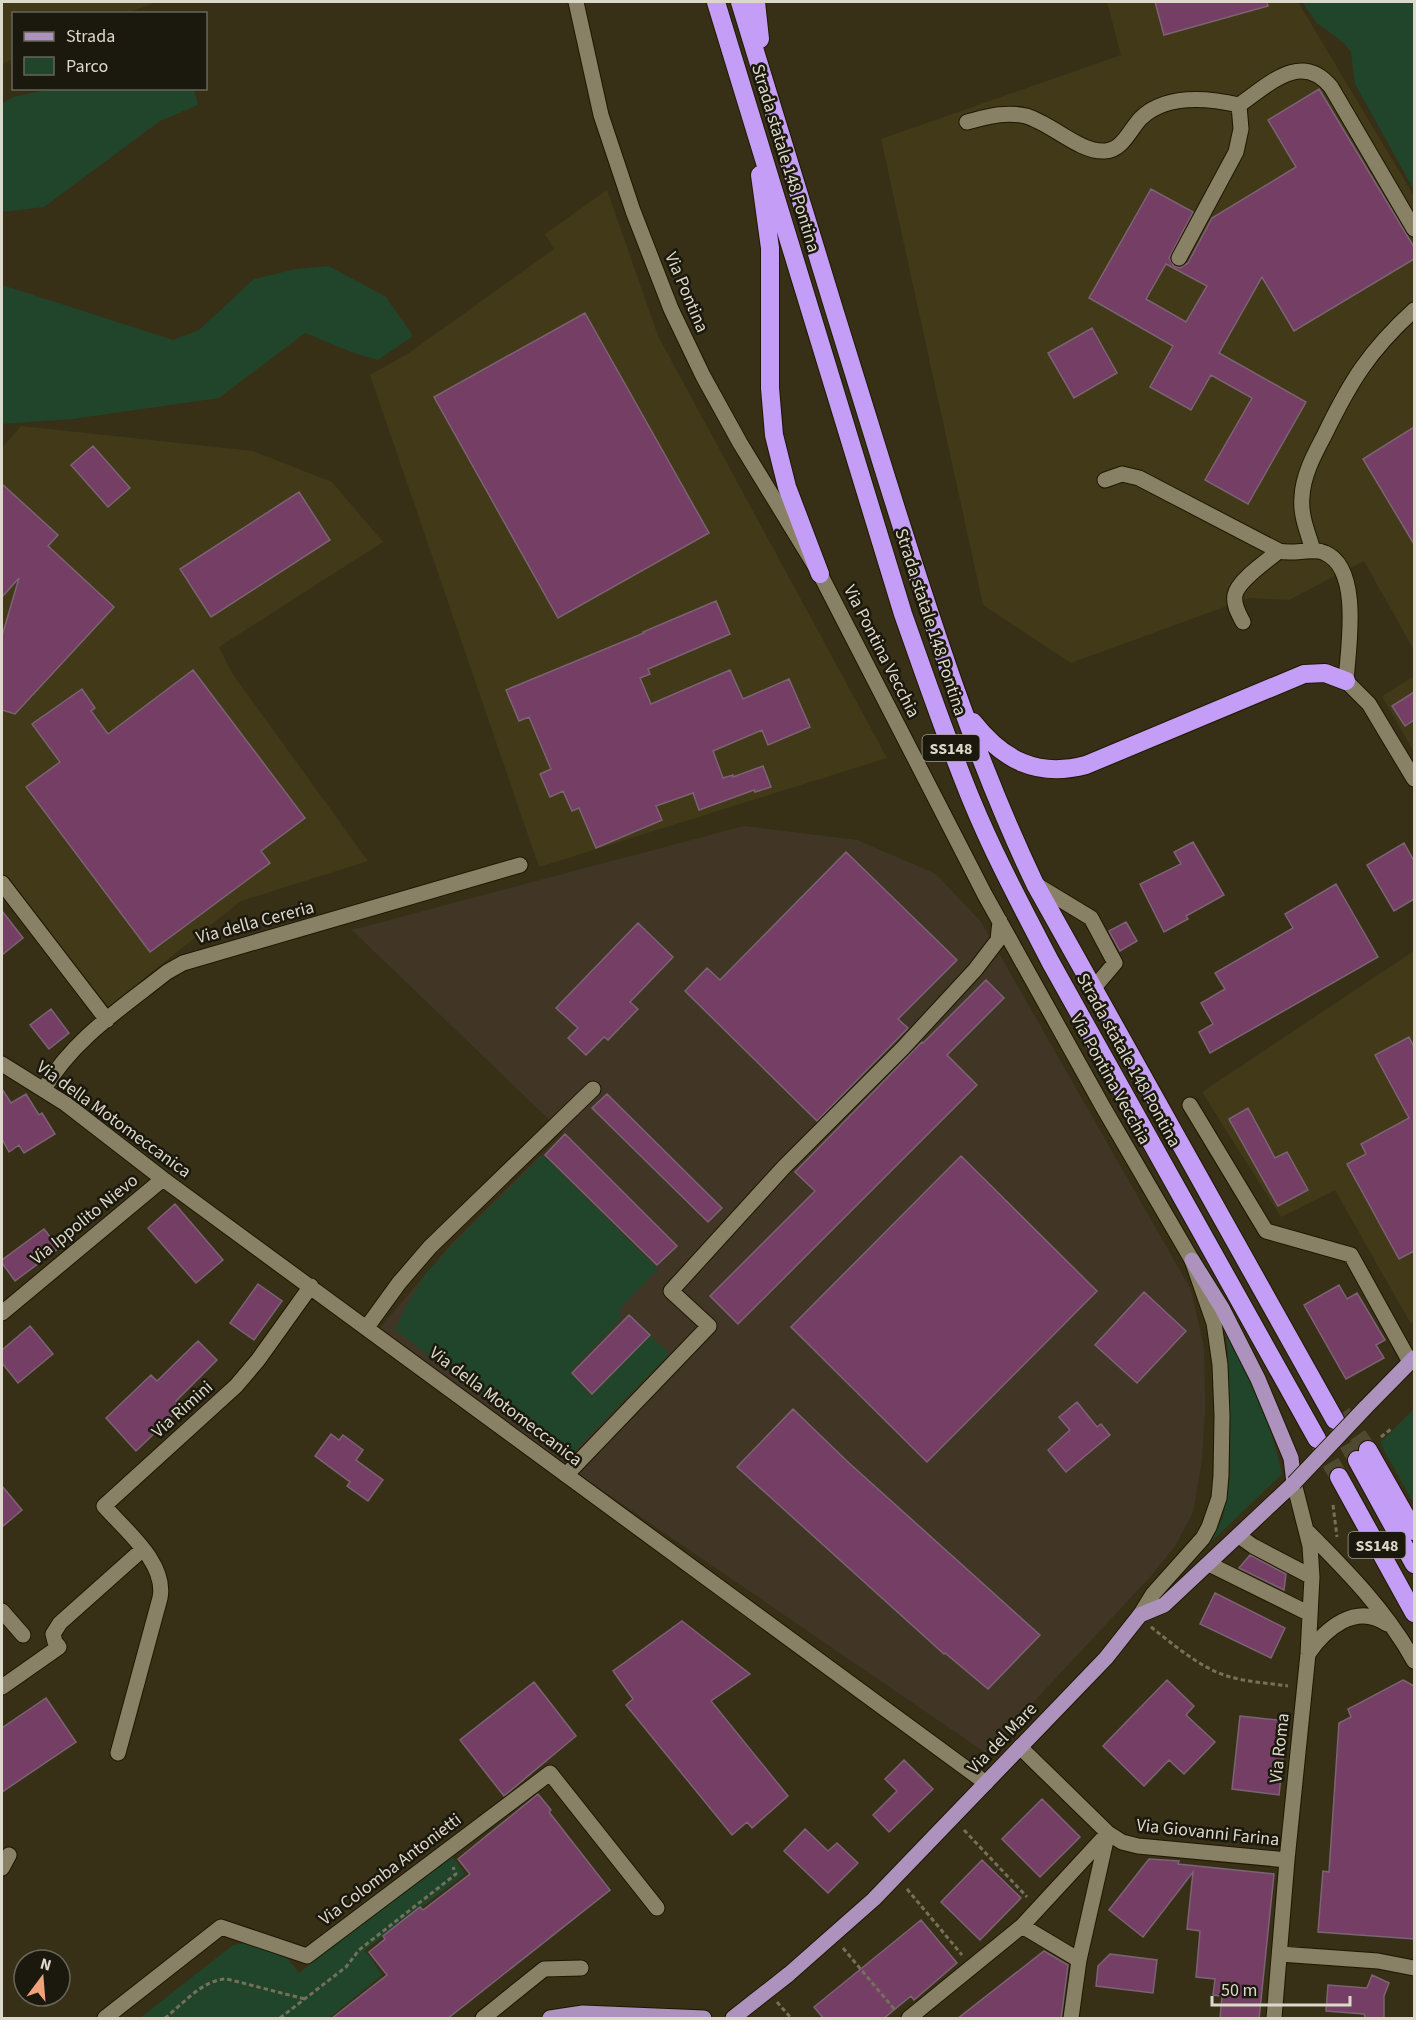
<svg xmlns="http://www.w3.org/2000/svg" width="1416" height="2020" viewBox="0 0 1416 2020" font-family="'Source Sans 3',sans-serif">
<rect width="100%" height="100%" fill="#373017"/>
<path fill="#413626" d="M744 826 857 840 936 874 981 922 1191 1290 1204 1348 1205 1408 1202 1459 1193 1512 1175 1546 1150 1577 986 1753 561 1462 380 1328 451 1244 563 1133 352 930Z"/>
<path fill="#423918" d="M2 2H157L127 13 14 14 13 59 2 64Z
M1107 2H1298L1414 196V650L1364 561 1289 600 1249 598 1071 663 983 605 881 139 1121 55Z
M607 190 658 336 887 758 539 867 370 375 409 353 554 249 545 234Z
M21 426 253 451 332 482 383 542 219 647 232 673 368 861 241 901 108 1007 2 872V448Z
M1414 676V752L1382 696Z
M1414 951V1321L1411 1324 1335 1190 1281 1217 1202 1092Z"/>
<path fill="#20452b" d="M1302 2H1414V190L1355 84 1351 52 1344 43 1317 23Z
M54 88 194 89 198 105 160 121 44 207 2 212V103L14 97Z
M329 266 386 297 413 336 378 360 354 353 305 333 219 398 72 419 2 424V285L173 340 199 330 254 279 296 269Z
M543 1155 658 1269 619 1310 621 1319 570 1372 591 1396 650 1336 668 1352V1356L567 1459 395 1330 406 1306 426 1273 461 1236Z
M1225 1329C1249 1376 1271 1422 1282 1474L1212 1541 1211 1540 1223 1517 1230 1476 1228 1350Z
M1414 1409V1504L1380 1443Z
M451 1855 465 1874 365 1950 382 1975 329 2018H140L233 1945 247 1943 287 1958 299 1973Z"/>
<path fill="#743e65" stroke="#7c6374" stroke-width="1.5" fill-rule="evenodd" d="M1155 2H1267L1268 6 1164 35Z
M1319 89 1414 247V259L1294 331 1262 277 1219 353 1306 402 1248 504 1205 480 1252 398 1211 375 1191 410 1150 387 1173 346 1089 298 1151 189 1193 212 1169 258 1174 266 1180 268 1188 263 1212 218 1296 167 1268 120ZM1166 264 1207 286 1186 322 1146 299Z
M585 313 709 533 558 618 434 397Z
M1092 328 1117 373 1074 398 1048 353Z
M1414 427V544L1363 459Z
M93 446 130 488 108 507 71 465Z
M2 484 58 535 48 546 114 607 15 714 2 710V636L19 578 2 597Z
M299 492 330 540 211 617 180 569Z
M716 601 730 634 648 669 650 674 640 678 651 704 730 670 743 699 789 679 810 727 768 745 762 730 713 751 723 778 733 775V777L763 766 771 787 755 792 754 790 699 810 693 793 656 806 662 820 596 848 579 808 572 811 563 791 550 797 540 774 551 769 529 717 519 721 506 690 644 633 643 632Z
M193 670 305 818 261 851 270 863 150 952 26 787 60 762 32 724 82 689 95 708 91 711 108 734Z
M1414 692V720L1405 726 1392 706Z
M1193 842 1224 895 1186 916 1188 919 1164 932 1140 884 1181 864 1174 852Z
M1404 843 1414 861V899L1394 911 1367 865Z
M846 852 957 960 898 1019 908 1028 817 1121 685 991 707 968 720 980Z
M1336 884 1378 957 1210 1053 1199 1032 1213 1024 1201 1003 1225 989 1215 973 1293 928 1285 914Z
M2 911 23 938 2 955Z
M1126 922 1137 941 1120 951 1109 931Z
M638 923 673 957 630 1002 638 1009 608 1040 604 1037 586 1055 568 1038 578 1028 556 1008Z
M986 980 1004 998 947 1055 977 1085 738 1324 710 1296 815 1191 795 1172 922 1042 923 1043Z
M51 1009 69 1033 49 1049 30 1025Z
M1409 1037 1414 1047V1251L1399 1259 1347 1164 1366 1154 1361 1144 1409 1118 1375 1055Z
M2 1089 11 1103 26 1094 39 1115 42 1113 55 1134 24 1153 19 1145 9 1152 2 1139Z
M607 1094 722 1208 708 1222 592 1108Z
M1248 1108 1275 1158 1287 1152 1308 1190 1278 1206 1229 1119Z
M565 1134 677 1246 657 1265 545 1155Z
M961 1156 1097 1291 927 1462 791 1327Z
M175 1204 223 1260 196 1283 148 1228Z
M44 1229 59 1248 15 1281 2 1263V1260Z
M258 1284 282 1301 254 1340 230 1323Z
M1339 1285 1347 1299 1357 1293 1385 1340 1376 1345 1384 1358 1346 1379 1304 1305Z
M1144 1292 1186 1331 1137 1383 1095 1345Z
M629 1315 650 1335 592 1394 572 1373Z
M30 1326 53 1354 18 1383 2 1363V1350Z
M198 1341 217 1360 176 1401 182 1407 136 1451 106 1418 151 1375 157 1381Z
M1077 1402 1097 1427 1101 1424 1110 1435 1066 1472 1048 1450 1070 1430 1059 1417Z
M793 1409 849 1463 1040 1635 988 1689 945 1653 944 1654 737 1467Z
M331 1434 339 1440 343 1435 363 1450 356 1460 383 1480 368 1501 347 1486 350 1482 315 1456Z
M2 1486 22 1510 2 1527Z
M1250 1555 1286 1574 1284 1590 1239 1568Z
M1215 1593 1285 1628 1271 1658 1200 1624Z
M682 1621 750 1674 711 1701 788 1796 752 1828 747 1822 732 1835 626 1705 633 1699 613 1671Z
M1167 1680 1194 1706 1186 1715 1215 1742 1184 1774 1169 1760 1144 1786 1103 1746Z
M1403 1680 1414 1686V1939L1318 1932 1323 1871 1329 1872 1339 1723 1351 1717 1348 1709Z
M534 1682 576 1736 504 1796 460 1740Z
M46 1698 76 1742 2 1792V1728Z
M1240 1716 1287 1721 1279 1795 1232 1789Z
M904 1760 933 1789 889 1832 873 1815 897 1791 885 1779Z
M538 1794 551 1810 549 1812 610 1890 447 2019H331L387 1975 369 1952 385 1939 383 1936 420 1907 423 1910 470 1874 458 1859Z
M1042 1799 1080 1837 1040 1877 1002 1839Z
M805 1829 828 1851 837 1843 858 1863 828 1893 784 1851Z
M1149 1859 1179 1861 1178 1864 1274 1874 1259 2019H1220L1222 1996 1213 1995 1215 1979 1196 1977 1200 1931 1187 1929 1193 1872 1143 1937 1109 1910Z
M982 1860 1021 1898 980 1940 941 1902Z
M921 1920 957 1963 914 2000 911 1996 883 2019H824L814 2007Z
M1044 1951 1068 1965 1061 2019H957Z
M1110 1954 1157 1960 1153 1993 1096 1986 1098 1966Z
M1372 1975 1389 1983 1384 1996V2019H1366L1364 2014 1326 2011 1328 1985 1367 1988Z"/>
<g fill="none" stroke-linecap="round" stroke-linejoin="round">
<path stroke="#504932" stroke-width="18" stroke-dasharray="18 9" stroke-linecap="butt" d="M1342 1413 1368 1450
M1335 1420 1357 1460
M1317 1439 1339 1477"/>
<g stroke="#1e1801" stroke-width="17">
<path id="minor" d="M576 2 601 115 633 211 671 309 703 376 740 443 820 574 985 895 1103 1107 1192 1260 1214 1323 1220 1365 1222 1416 1221 1475 1219 1498 1209 1527 1203 1538 1153 1594 1140 1615
M1239 105C1267 86 1301 50 1331 87L1414 229
M967 122C987 117 1005 111 1026 116 1051 123 1080 153 1105 151 1123 150 1130 129 1141 118 1166 94 1208 98 1239 105L1241 129 1236 152 1179 258
M1105 480 1122 474 1139 478 1279 551C1294 555 1312 547 1325 553 1362 569 1348 649 1346 681L1369 704 1414 779
M1313 550C1308 533 1300 515 1302 497 1303 475 1314 455 1324 436 1350 382 1369 351 1414 310
M1243 622C1239 614 1233 605 1235 595 1238 580 1267 561 1279 551
M2 883 107 1020
M1035 884 1091 918 1115 963 1093 989
M2 1064 66 1104 163 1179 986 1783
M44 1089C73 1039 123 1007 167 972L183 963 520 865
M1190 1105 1266 1231 1351 1255 1410 1362
M2 1313 163 1179
M367 1327 399 1283 430 1247 593 1089
M566 1475 709 1326 671 1291 784 1167 903 1048 975 970 998 940 1000 921
M1308 1532C1347 1571 1388 1613 1414 1661
M1239 1536 1253 1546 1312 1577
M1209 1564 1310 1614
M2 1611 23 1635
M1308 1654C1325 1629 1356 1602 1387 1624
M2 1687 59 1647 55 1642 53 1634 60 1623 143 1549
M1020 1747 1108 1833 1122 1842 1138 1846 1287 1860
M118 1753 160 1598C167 1563 125 1530 104 1506L236 1386 258 1360 311 1286
M2 1868 9 1855
M1022 1926 1079 1960
M1280 1954 1378 1961 1414 1968
M105 2018 221 1927 307 1956 550 1773 657 1908
M483 2018 544 1969 581 1968
M909 2018 1022 1926 1108 1833
M1071 2018 1079 1960 1107 1836
M1274 2018 1287 1860 1308 1654 1312 1577 1310 1546 1294 1483"/>
</g>
<g stroke="#1e1801" stroke-width="17">
<path id="major" d="M1365 1408 1414 1358
M550 2018 583 2013 704 2018
M733 2018 789 1974 874 1899 1106 1658 1140 1615 1164 1605 1294 1483 1291 1458 1258 1379 1222 1308 1192 1260"/>
</g>
<g stroke="#1e1801" stroke-width="20">
<path id="highway" d="M716 2 903 614C925 676 946 738 971 799 994 855 1023 909 1051 963L1317 1439
M740 2C789 161 837 321 887 480 930 617 973 754 1035 884L1335 1420
M756 2 760 39
M760 175 770 248V388L774 435 787 487 820 574
M973 722C1003 760 1037 778 1086 765L1304 674 1325 673 1346 681
M1368 1450 1414 1531
M1357 1460 1414 1564
M1339 1477 1414 1613"/>
</g>
<path stroke="#75705a" stroke-width="3" stroke-dasharray="4.5 3" stroke-linecap="butt" d="M1381 1437 1391 1429
M1333 1505 1337 1537
M1151 1627C1174 1645 1199 1667 1227 1676 1246 1682 1268 1683 1288 1686
M964 1830 1027 1897
M907 1889 962 1955
M843 1948 895 2010
M777 2002 791 2018
M165 2018C183 2004 203 1979 227 1979L305 1999
M280 2018 346 1967 359 1950 456 1874 453 1867"/>
<use href="#minor" stroke="#888165" stroke-width="15"/>
<use href="#major" stroke="#ac92bc" stroke-width="15"/>
<use href="#highway" stroke="#c49df6" stroke-width="18"/>
<g stroke="#1e1801" stroke-width="17" stroke-linecap="butt">
<path id="major-bridge" d="M1294 1483 1365 1408"/>
</g>
<use href="#major-bridge" stroke="#ac92bc" stroke-width="15"/>
</g>
<g text-anchor="middle" stroke-width="5" stroke-linejoin="round" paint-order="stroke">
<g fill="#1b180d" stroke="#a29f91" stroke-width="1.5">
<rect x="922.5" y="735" width="57" height="26" rx="4.5"/>
<rect x="1348.5" y="1532" width="57" height="26" rx="4.5"/>
</g>
<g font-size="16" font-weight="bold" fill="#dcd9ca">
<text x="951" y="754">SS148</text>
<text x="1377" y="1551">SS148</text>
</g>
<g font-size="18" fill="#dcd9ca" stroke="#1b180d">
<text transform="translate(786 158) rotate(73)" y="6">Strada statale 148 Pontina</text>
<text transform="translate(687 292) rotate(67)" y="6">Via Pontina</text>
<text transform="translate(931 622) rotate(72)" y="6">Strada statale 148 Pontina</text>
<text transform="translate(882 651) rotate(63)" y="6">Via Pontina Vecchia</text>
<text transform="translate(255 922) rotate(-15)" y="6">Via della Cereria</text>
<text transform="translate(1129 1060) rotate(61)" y="6">Strada statale 148 Pontina</text>
<text transform="translate(1111 1079) rotate(61)" y="6">Via Pontina Vecchia</text>
<text transform="translate(114 1119) rotate(36)" y="6">Via della Motomeccanica</text>
<text transform="translate(84 1219) rotate(-39)" y="6">Via Ippolito Nievo</text>
<text transform="translate(506 1406) rotate(37)" y="6">Via della Motomeccanica</text>
<text transform="translate(182 1409) rotate(-42)" y="6">Via Rimini</text>
<text transform="translate(1002 1738) rotate(-46)" y="6">Via del Mare</text>
<text transform="translate(1279 1748) rotate(-84)" y="6">Via Roma</text>
<text transform="translate(1208 1832) rotate(6)" y="6">Via Giovanni Farina</text>
<text transform="translate(390 1869) rotate(-37)" y="6">Via Colomba Antonietti</text>
</g>
</g>
<rect width="1416" height="2020" fill="none" stroke="#dcd9ca" stroke-width="6"/>
<rect x="12" y="12" width="195" height="78" fill="#1b180d" stroke="#686559" stroke-width="1.5"/>
<rect x="24" y="32" width="30" height="9" fill="#ac92bc" stroke="#686559" stroke-width="1.5"/>
<text x="66" y="42" font-size="18" fill="#dcd9ca">Strada</text>
<rect x="24" y="57" width="30" height="18" fill="#20452b" stroke="#686559" stroke-width="1.5"/>
<text x="66" y="72" font-size="18" fill="#dcd9ca">Parco</text>
<g transform="translate(42 1978) rotate(16)"><circle r="28" fill="#1b180d" stroke="#686559" stroke-width="1.5"/>
<path d="M0-4.5L10 22L0 15L-10 22Z" fill="#f0a279"/>
<text y="-9" font-size="16" font-weight="bold" text-anchor="middle" fill="#dcd9ca">N</text>
</g>
<path d="M1212 1996v9h138v-9" fill="none" stroke="#dcd9ca" stroke-width="3"/>
<text x="1221" y="1996" font-size="18" fill="#dcd9ca" stroke="#1b180d" stroke-width="4.5" paint-order="stroke">50 m</text>
</svg>
